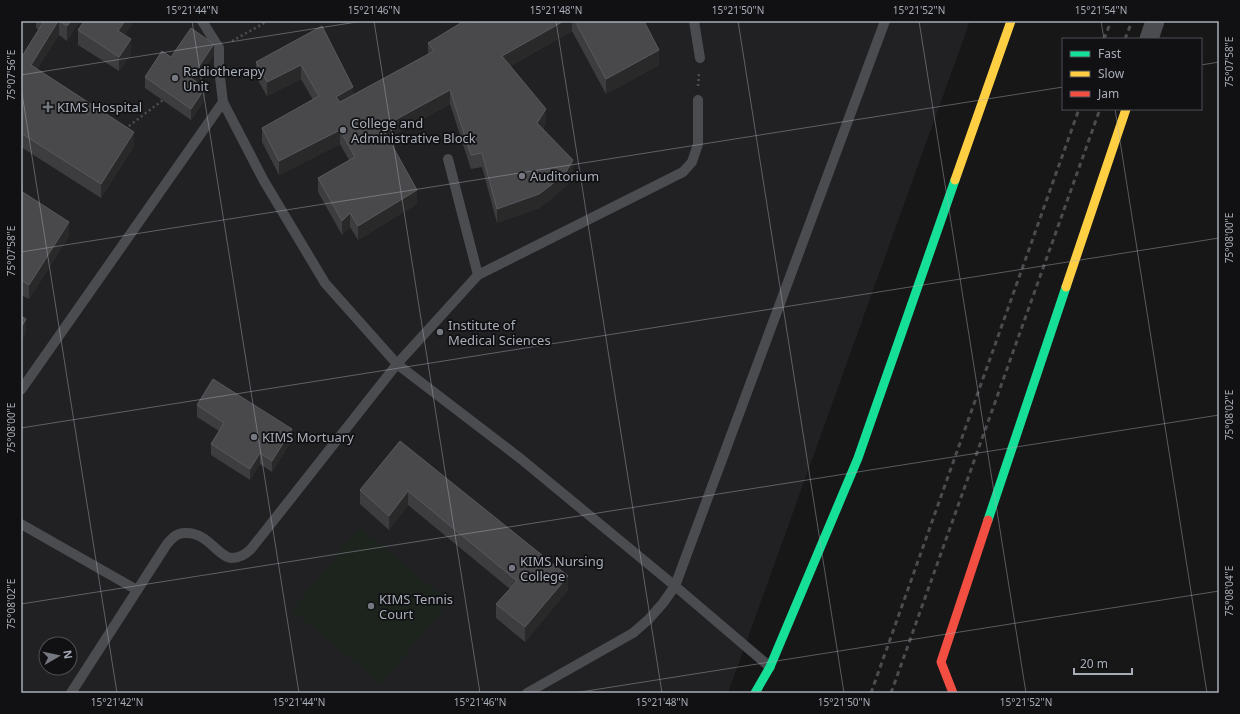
<svg xmlns="http://www.w3.org/2000/svg" width="1240" height="714" viewBox="0 0 1240 714" font-family="'Noto Sans',sans-serif">
<rect width="100%" height="100%" fill="#171717"/>
<path fill="#212123" fill-rule="evenodd" d="M21 21H970L728 693H21ZM46 644H70V668H46Z"/>
<path fill="#1d241e" d="M360 527 449 602 381 684 292 610Z"/>
<g fill="none" stroke-linecap="round" stroke-linejoin="round">
<path stroke="#4d4e52" stroke-width="2.5" stroke-dasharray="2 3" stroke-linecap="butt" d="M232 41 268 21
M698 86 699 73
M125 129 163 100"/>
<path stroke="#4b4c50" stroke-width="10" d="M202 21 219 48V69L223 102 264 181 325 283 397 364 521 459 675 586 770 667
M694 21 700 58
M448 159 478 275
M21 390 223 102
M21 524 137 590
M71 693 167 544C173 537 178 532 187 533 208 533 219 558 232 558 239 558 246 554 251 549L397 364 478 275 683 172 692 162 698 144V100
M527 693 633 633 649 619 663 603 675 586 885 21"/>
<path stroke="#4b4c50" stroke-width="19" d="M1149 39 1155 21"/>
<path stroke="#16e098" stroke-width="9" d="M988 520 1066 287
M755 693 770 667 858 458 955 180"/>
<path stroke="#ffcf43" stroke-width="9" d="M955 180 1011 21
M1066 287 1126 109"/>
<path stroke="#f24e42" stroke-width="9" d="M953 693 941 662 988 520"/>
<path stroke="#4b4c4f" stroke-width="3" stroke-dasharray="5 4" stroke-linecap="butt" d="M1104 39 1111 21
M1125 39 1132 21
M871 693 1079 109
M891 693 1100 109"/>
</g>
<path fill="#3d3d3f" d="M36 21H80L67 41 59 35 37 69 134 146 101 198 21 147V58L39 30 36 28Z
M480 21H644L659 65 606 94 572 31 510 66 546 123 543 128 573 174 566 186 551 199 539 208 497 223 482 167 471 169 450 104 388 138 417 204 358 240 350 227 342 235 318 192V178L349 160 340 144 279 175 262 142V128L313 100 301 79 267 96 256 77V62L322 26 353 95 428 54V43Z
M78 30 124 35 131 54 119 71 78 45Z
M214 55 196 82 205 99 191 120 145 88V77L171 57Z
M21 191 69 236 29 299 21 295Z
M197 405 292 440 272 472 260 464 250 480 211 455V444L219 431 197 417Z
M400 441 568 590 525 642 496 618V604L510 589 408 505 389 530 360 504V490Z"/>
<path fill="#29292a" d="M59 21V35L31 79V65Z
M71 21H80L67 41V26Z
M125 21H134L118 46V31Z
M564 21H572V31L502 70V56Z
M131 39V54L119 71V57Z
M214 44V55L191 90V78Z
M659 50V65L606 94V79Z
M301 65V79L267 96V82Z
M353 87V101L336 112V97Z
M205 88V99L191 120V109Z
M450 90V104L382 141V127Z
M546 109V123L537 137V123Z
M340 130V144L279 175V161Z
M134 132V146L101 198V184Z
M573 160V174L566 186 551 199 539 208 497 223V209Z
M417 190V204L358 240V226Z
M350 213V227L342 235V221Z
M69 222V236L29 299V285Z
M26 319V333L21 342V328Z
M292 429V440L272 472V461Z
M260 453V464L250 480V469Z
M408 491V505L389 530V516Z
M568 576V590L525 642V627Z"/>
<path fill="#49494c" stroke="#58595d" d="M44 21H58L31 65 134 132 101 184 21 133V58Z
M59 21H71L67 26Z
M84 21H125L118 31 131 39 119 57 78 30Z
M464 21H477L478 22 480 21H564L502 56 546 109 537 123 573 160 566 172 551 185 539 194 497 209 482 153 471 155 450 90 382 127 417 190 358 226 350 213 342 221 318 178 355 157 340 130 279 161 262 128 319 96 301 65 267 82 256 62 322 26 353 87 336 97 340 102 434 51 428 43Z
M575 21H644L659 50 606 79Z
M191 28 214 44 191 78 205 88 191 109 145 77 162 51 171 57Z
M21 191 69 222 29 285 21 280Z
M21 316 26 319 21 328Z
M213 379 292 429 272 461 260 453 250 469 211 444 224 423 197 405Z
M400 441 568 576 525 627 496 604 517 581 408 491 389 516 360 490Z"/>
<path fill="none" stroke="#a8adb8" stroke-width="1" stroke-opacity="0.45" d="M192 21 299 693M374 21 480 693M556 21 662 693M738 21 844 693M919 21 1026 693M1101 21 1104 39M1201 65 1219 62M21 75 363 21M21 87 117 693M1115 109 1207 693M21 252 1063 87M21 428 1219 238M21 604 1219 415M574 693 1219 591"/>
<g fill="#757880" stroke="#111113" stroke-width="1.5">
<circle cx="175" cy="78" r="4"/>
<path d="M46 101h4v4h4v4h-4v4h-4v-4h-4v-4h4z"/>
<circle cx="343" cy="130" r="4"/>
<circle cx="522" cy="176" r="4"/>
<circle cx="440" cy="332" r="4"/>
<circle cx="254" cy="437" r="4"/>
<circle cx="512" cy="568" r="4"/>
<circle cx="371" cy="606" r="4"/>
</g>
<g text-anchor="middle" stroke-width="3.5" stroke-linejoin="round" paint-order="stroke">
<g font-size="13" fill="#a8adb8" stroke="#111113" text-anchor="start">
<text x="183" y="76">Radiotherapy<tspan x="183" dy="15">Unit</tspan></text>
<text x="57" y="112">KIMS Hospital</text>
<text x="351" y="128">College and<tspan x="351" dy="15">Administrative Block</tspan></text>
<text x="530" y="181">Auditorium</text>
<text x="448" y="330">Institute of<tspan x="448" dy="15">Medical Sciences</tspan></text>
<text x="262" y="442">KIMS Mortuary</text>
<text x="520" y="566">KIMS Nursing<tspan x="520" dy="15">College</tspan></text>
<text x="379" y="604">KIMS Tennis<tspan x="379" dy="15">Court</tspan></text>
</g>
</g>
<rect width="1240" height="714" fill="none" stroke="#111113" stroke-width="44"/>
<rect x="1062" y="38" width="140" height="72" fill="#111113" stroke="#4d4f55"/>
<rect x="1070" y="51" width="20" height="6" fill="#16e098" stroke="#4d4f55"/>
<text x="1098" y="58" font-size="12" fill="#a8adb8">Fast</text>
<rect x="1070" y="71" width="20" height="6" fill="#ffcf43" stroke="#4d4f55"/>
<text x="1098" y="78" font-size="12" fill="#a8adb8">Slow</text>
<rect x="1070" y="91" width="20" height="6" fill="#f24e42" stroke="#4d4f55"/>
<text x="1098" y="98" font-size="12" fill="#a8adb8">Jam</text>
<g transform="translate(58 656) rotate(81)"><circle r="19" fill="#111113" stroke="#4d4f55"/>
<path d="M0-3L7 15L0 10L-7 15Z" fill="#757880"/>
<text y="-6" font-size="11" font-weight="bold" text-anchor="middle" fill="#a8adb8">N</text>
</g>
<path d="M1074 668v6h58v-6" fill="none" stroke="#a8adb8" stroke-width="2"/>
<text x="1080" y="668" font-size="12" fill="#a8adb8" stroke="#111113" stroke-width="3" paint-order="stroke">20 m</text>
<rect x="22" y="22" width="1196" height="670" fill="none" stroke="#a8adb8" stroke-width="1.5"/>
<g font-size="10" text-anchor="middle" fill="#a8adb8">
<text x="192" y="14">15°21'44"N</text>
<text x="374" y="14">15°21'46"N</text>
<text x="556" y="14">15°21'48"N</text>
<text x="738" y="14">15°21'50"N</text>
<text x="919" y="14">15°21'52"N</text>
<text x="1101" y="14">15°21'54"N</text>
<text transform="translate(1229 62) rotate(-90)" y="4">75°07'58"E</text>
<text transform="translate(11 75) rotate(-90)" y="4">75°07'56"E</text>
<text transform="translate(1229 238) rotate(-90)" y="4">75°08'00"E</text>
<text transform="translate(11 251) rotate(-90)" y="4">75°07'58"E</text>
<text transform="translate(1229 415) rotate(-90)" y="4">75°08'02"E</text>
<text transform="translate(11 428) rotate(-90)" y="4">75°08'00"E</text>
<text transform="translate(1229 591) rotate(-90)" y="4">75°08'04"E</text>
<text transform="translate(11 604) rotate(-90)" y="4">75°08'02"E</text>
<text x="117" y="706">15°21'42"N</text>
<text x="299" y="706">15°21'44"N</text>
<text x="480" y="706">15°21'46"N</text>
<text x="662" y="706">15°21'48"N</text>
<text x="844" y="706">15°21'50"N</text>
<text x="1026" y="706">15°21'52"N</text>
</g>
</svg>
